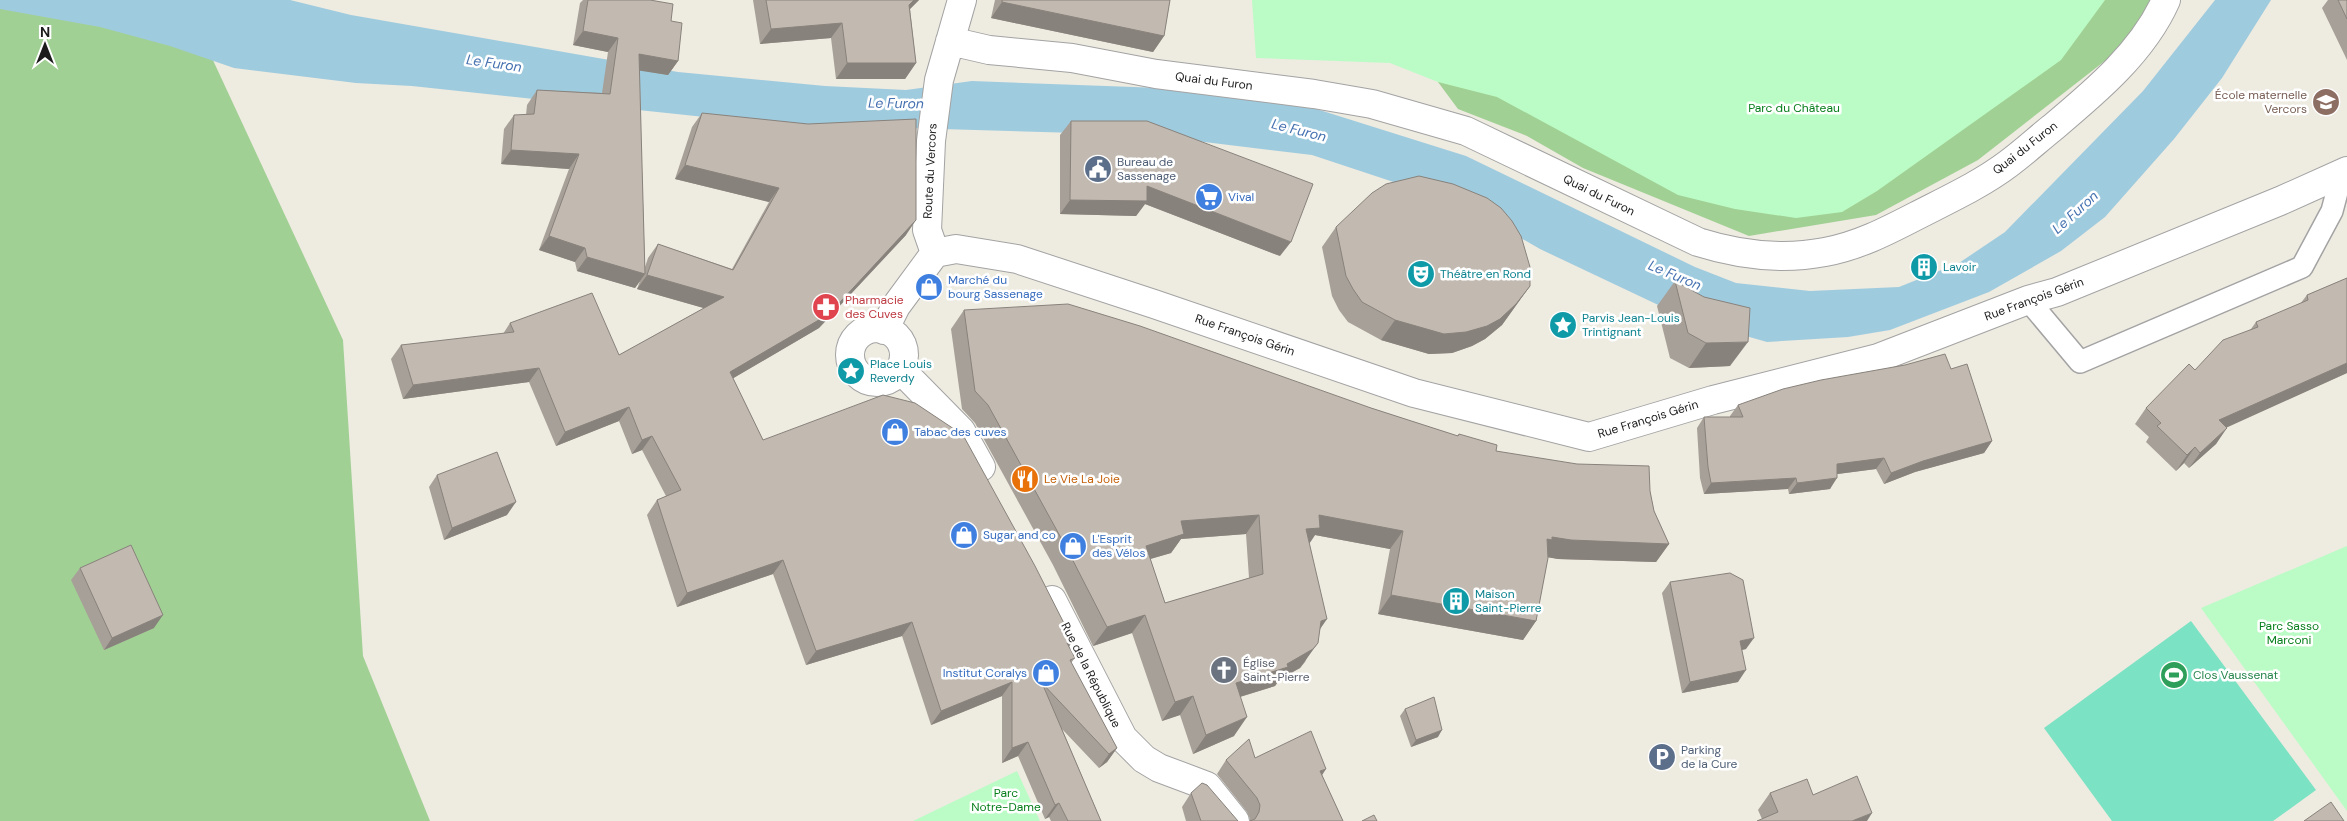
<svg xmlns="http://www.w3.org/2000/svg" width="2347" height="821" viewBox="0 0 2347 821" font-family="'DM Sans',sans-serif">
<rect width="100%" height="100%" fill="#eeebe1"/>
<path fill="#a1d094" d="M0 0H185L343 340 363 656 430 821H0Z
M2048 0H2170L2115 53 1978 160 1876 215 1749 236 1583 168 1527 136 1458 109 1438 82 1503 17Z"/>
<path fill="#bbfcc6" d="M1252 0H2105L2061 60 1877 191 1842 212 1796 218 1735 209 1678 195 1497 97 1438 82 1390 63 1256 58Z
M2347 546V811L2201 608Z
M1017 771 1040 821H913Z"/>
<path fill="#7be2c3" d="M2191 621 2316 790 2273 821H2112L2044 728Z"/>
<path fill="#9fcbde" d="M0 0H290L351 15 678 72 825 86 906 90 972 81 1161 88 1310 107 1466 156 1695 267 1736 283 1810 291 1899 287 1959 263 2005 232 2143 91 2215 0H2271L2222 78 2174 139 2105 217 2061 251 1989 292 1890 330 1848 337 1767 342 1690 320 1540 249 1463 205 1312 155 1147 135 770 124 412 86 356 83 234 68 170 46 100 27 0 9Z"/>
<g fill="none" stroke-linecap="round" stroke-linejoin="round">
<g stroke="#a3a3a3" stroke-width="24">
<path id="service" d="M2028 300 2080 362 2302 267 2332 211 2342 173"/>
</g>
<g stroke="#a3a3a3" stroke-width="30">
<path id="minor" d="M950 41 989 50 1072 58 1156 74 1314 94 1372 104 1466 131 1698 242C1739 255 1783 260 1825 252 1858 246 1887 231 1916 216 1947 200 1980 185 2008 164 2023 153 2037 140 2052 128 2095 92 2143 52 2166 0
M935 253 956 249 1017 259 1154 304 1414 393 1589 437 1713 400 1878 358 2028 300 2057 292 2280 201 2347 171
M935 253 927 230 931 141 939 80 962 0
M850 355a27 27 0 1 1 54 0a27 27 0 1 1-54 0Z
M884 330 896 306 935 253
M900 369 961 431 981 467
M1052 600 1123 738 1144 759 1159 768 1207 786 1235 821"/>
</g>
<use href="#service" stroke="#fff" stroke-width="21"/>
<use href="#minor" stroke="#fff" stroke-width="28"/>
</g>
<path fill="#a7a098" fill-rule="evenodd" d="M583 0H650L671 21 678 61 668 75 639 70 645 267 648 258 658 244 732 269 769 202 675 179 692 127 702 113 906 235 819 328 733 378 763 440 1069 647 1075 658 1071 663 1117 748 1107 762 1099 768 1062 729 1101 821H1051L1049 817 1045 819 1018 756 1002 763V696L931 725 902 636 806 665 773 574 677 607 647 515 657 500 666 496 642 450 632 454 619 421 556 446 529 382 403 399 391 359 401 345 503 334 510 323 619 355 704 308 637 289 640 281 635 288 577 271 575 262 539 250 569 169 501 164 504 129 514 115H526L527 105 537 90 602 93 608 52 573 45 580 3Z
M753 0H919L910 9 916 63 905 79H836L831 38 760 44Z
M995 0H1170L1164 36 1153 52 991 18Z
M2328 0H2347V60L2322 8Z
M1071 121 1280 256 1145 204 1136 216 1060 214V135Z
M1336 227 1530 286 1502 325 1485 339 1472 346 1452 353 1429 354 1381 340 1348 322 1339 310 1332 296 1322 247Z
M2347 278V373L2226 427 2216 444 2189 468 2184 463 2176 471 2146 442 2149 437 2135 424 2146 408 2251 329 2256 322 2300 304 2307 295Z
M1675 281 1730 366 1689 368 1670 358 1657 306Z
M964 310 1371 408 1457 436 1459 434 1496 451 1650 491 1654 511 1669 544 1656 562 1558 559 1548 557 1536 621 1523 640 1378 614 1390 549 1315 535 1309 544 1320 630 1305 662 1300 668 1280 679 1275 686 1240 697 1234 736 1193 754 1180 715 1162 721 1132 633 1093 646 1053 565 975 423 962 409 951 329ZM1246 534 1249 578 1165 603 1150 559 1171 553 1181 539Z
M1951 369 1992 441 1984 453 1915 472 1884 484 1876 469 1837 474 1830 489 1789 494 1788 489 1704 494 1700 478 1697 428 1704 417H1730V416L1738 405Z
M437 475 507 515 444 540 429 487Z
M80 568 154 628 104 650 71 580Z
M1670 582 1746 649 1742 650 1738 682 1682 693 1662 593Z
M1405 709 1438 737 1411 747 1400 716Z
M1255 758 1322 775 1343 821H1250V819L1247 812 1217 774 1226 760Z
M1191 793 1238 821H1186L1182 807Z
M1770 793 1813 795 1867 821 1762 819 1758 810Z"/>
<path fill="#88827c" d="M914 0H919L899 20 909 5Z
M1002 2 1164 36 1153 52 991 18Z
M842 23 831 38 760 44 771 29Z
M583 31 618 38 608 52 573 45Z
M639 54 678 61 668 75 629 69Z
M847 63H916L905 79H836Z
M511 150 579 154 569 169 501 164Z
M685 165 779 188 769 202 675 179Z
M1147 186 1291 242 1280 256 1145 204 1136 216 1060 214 1070 200Z
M916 220 906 235 819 328 720 386 730 372Z
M549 236 585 248 575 262 539 250Z
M587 257 645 274 635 288 577 271Z
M647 275 724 297 714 311 637 289Z
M1530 286 1502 325 1485 339 1472 346 1452 353 1429 354 1381 340 1395 320Z
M1748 342 1730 366 1689 368 1706 343Z
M2347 363V373L2208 436 2219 420Z
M539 368 529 382 403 399 413 385Z
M629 407 619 421 556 446 565 432Z
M2227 428 2216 444 2189 468 2200 453Z
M652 436 642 450 632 454 642 440Z
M1992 441 1984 453 1915 472 1884 484 1891 473 1923 461Z
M2195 447 2184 463 2176 471 2187 455Z
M1884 458 1876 469 1830 475 1837 464Z
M1796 478 1788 489 1704 494 1711 483Z
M1837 478 1830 489 1789 494 1797 483Z
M516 502 507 515 444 540 452 528Z
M1259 515 1246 534 1181 539 1171 553 1133 564 1146 546 1181 521Z
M1319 515 1403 531 1390 549 1315 535 1307 547 1306 529Z
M1552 537 1669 544 1656 562 1558 559 1540 556 1547 539Z
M783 560 773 574 677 607 687 593Z
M1391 595 1536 621 1523 640 1378 614Z
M163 615 154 628 104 650 112 638Z
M1145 615 1132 633 1093 646 1107 627Z
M1327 619 1314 638 1321 621Z
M912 622 902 636 806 665 816 651Z
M1754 638 1746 649 1732 652 1740 641Z
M1073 641 1063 655 1067 643Z
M1318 643 1300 668 1280 679 1275 686 1223 702 1236 683 1287 664Z
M1746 670 1738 682 1682 693 1690 682Z
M1012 682 1002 696 931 725 941 711Z
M1193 696 1180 715 1162 721 1175 702Z
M1247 717 1234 736 1193 754 1206 735Z
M1442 730 1438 737 1411 747 1416 740Z
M1028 742 1018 756 1002 763 1012 748Z
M1117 748 1107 762 1099 768 1109 754Z
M1326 769 1317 783 1320 771Z
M1059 803 1049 817 1045 819 1055 805Z
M1872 813 1867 821H1852Z"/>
<path fill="#c2bab1" stroke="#88827c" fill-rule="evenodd" d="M588 0H650L673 4 671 21 682 23 678 61 639 54 645 274 587 257 585 248 549 236 579 154 511 150 514 115 534 114 537 90 610 94 618 38 583 31Z
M766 0H914L909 5 916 63H847L842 23 771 29Z
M1002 0H1170L1164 36 1002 2Z
M2338 0H2347V19Z
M702 113 808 124 916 119V220L829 314 730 372 763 440 883 395 915 403 963 435 1035 566 1073 641 1067 643 1075 658 1070 660 1117 748 1109 754 1042 683 1101 821H1068L1059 803 1055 805 1028 742 1012 748V682L941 711 912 622 816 651 783 560 687 593 657 500 681 490 652 436 642 440 629 407 565 432 539 368 413 385 401 345 514 332 510 323 592 293 619 355 724 297 647 275 658 244 733 270 779 188 685 165Z
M1071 121H1147L1313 184 1291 242 1147 186V201L1070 200Z
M1419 176 1453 184 1487 198 1501 208 1512 221 1521 236 1530 267V286L1516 304 1500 319 1487 326 1466 332 1444 334 1395 320 1362 302 1353 289 1346 276 1336 227 1372 193 1386 184Z
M2347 278V363L2219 420 2227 428 2200 453 2195 447 2187 455 2157 426 2161 423 2146 408 2189 364 2195 370 2223 340 2258 327 2256 322 2308 300 2307 295Z
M1675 281 1704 297 1750 308 1748 342 1706 343 1688 333Z
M1068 304 1140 326 1371 408 1458 436 1459 434 1497 445 1496 451 1577 464 1649 466 1650 491 1654 511 1669 544 1571 540 1552 537V540L1547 539 1548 558 1536 621 1391 595 1403 531 1319 515 1320 528 1306 529 1327 619 1321 621 1318 643 1313 649 1287 664 1288 667 1236 683 1247 717 1206 735 1193 696 1175 702 1145 615 1107 627 1066 547 988 405 975 391 964 310ZM1259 515 1263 574 1165 603 1146 546 1184 534 1181 521Z
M1945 354 1951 369 1967 364 1992 441 1923 461 1891 473 1884 458 1837 464V478L1797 483 1796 478 1711 483 1708 467 1704 417H1743L1738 405 1783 389 1821 380 1905 365Z
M497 452 516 502 452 528 437 475Z
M131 545 163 615 112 638 80 568Z
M1730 573 1743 580 1754 638 1740 641 1746 670 1690 682 1670 582Z
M1434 697 1442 730 1416 740 1405 709Z
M1311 731 1326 769 1320 771 1343 821H1250L1255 819 1259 812 1260 805 1257 798 1226 760 1249 739 1255 758Z
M1857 776 1872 813 1852 821H1757L1778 812 1770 793 1807 779 1813 795Z
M1202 783 1207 785 1238 821H1201L1191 793Z
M2331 802 2344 821H2304Z
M1374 815 1377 821H1362Z"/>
<defs>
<g id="school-disc" transform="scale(1.4375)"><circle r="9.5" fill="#8d6e63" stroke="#fff"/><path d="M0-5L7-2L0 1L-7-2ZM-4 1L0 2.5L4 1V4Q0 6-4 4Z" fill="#fff"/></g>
<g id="civic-disc" transform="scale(1.4375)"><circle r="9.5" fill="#5c6f8a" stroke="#fff"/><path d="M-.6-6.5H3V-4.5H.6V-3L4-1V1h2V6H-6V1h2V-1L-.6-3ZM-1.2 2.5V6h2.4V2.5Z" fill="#fff"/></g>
<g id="supermarket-disc" transform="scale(1.4375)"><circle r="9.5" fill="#3f7fe0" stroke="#fff"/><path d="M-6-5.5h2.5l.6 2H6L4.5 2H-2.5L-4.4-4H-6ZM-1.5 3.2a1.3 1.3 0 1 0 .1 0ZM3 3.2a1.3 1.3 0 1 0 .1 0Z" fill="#fff"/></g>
<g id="building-disc" transform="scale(1.4375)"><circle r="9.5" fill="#0f9aa8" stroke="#fff"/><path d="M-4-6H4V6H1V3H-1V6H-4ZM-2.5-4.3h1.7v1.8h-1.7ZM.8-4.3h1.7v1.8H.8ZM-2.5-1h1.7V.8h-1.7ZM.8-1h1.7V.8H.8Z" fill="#fff"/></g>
<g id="theatre-disc" transform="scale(1.4375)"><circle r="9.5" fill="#0f9aa8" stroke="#fff"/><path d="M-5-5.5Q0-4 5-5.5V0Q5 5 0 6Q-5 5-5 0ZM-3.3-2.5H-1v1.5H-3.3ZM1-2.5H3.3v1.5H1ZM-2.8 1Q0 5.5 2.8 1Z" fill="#fff"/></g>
<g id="shop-disc" transform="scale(1.4375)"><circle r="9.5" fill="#3f7fe0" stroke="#fff"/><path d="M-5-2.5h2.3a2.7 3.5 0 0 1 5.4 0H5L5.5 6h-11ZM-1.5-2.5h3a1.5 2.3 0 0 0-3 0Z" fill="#fff"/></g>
<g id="pharmacy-disc" transform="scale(1.4375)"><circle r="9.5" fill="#e0444e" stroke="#fff"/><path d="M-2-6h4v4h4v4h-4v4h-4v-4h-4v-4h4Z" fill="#fff"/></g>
<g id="sight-disc" transform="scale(1.4375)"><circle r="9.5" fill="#0f9aa8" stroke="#fff"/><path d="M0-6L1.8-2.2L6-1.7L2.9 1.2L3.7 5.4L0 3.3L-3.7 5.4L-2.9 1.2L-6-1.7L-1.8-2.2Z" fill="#fff"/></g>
<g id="restaurant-disc" transform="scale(1.4375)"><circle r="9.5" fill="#e8710a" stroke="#fff"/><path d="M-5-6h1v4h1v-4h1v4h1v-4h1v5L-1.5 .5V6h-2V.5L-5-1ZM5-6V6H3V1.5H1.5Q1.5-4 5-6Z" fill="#fff"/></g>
<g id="church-disc" transform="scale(1.4375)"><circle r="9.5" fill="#6b7280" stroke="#fff"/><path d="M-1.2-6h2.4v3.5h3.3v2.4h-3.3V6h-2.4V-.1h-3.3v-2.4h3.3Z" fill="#fff"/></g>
<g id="stadium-disc" transform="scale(1.4375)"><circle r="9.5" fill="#2e9e5b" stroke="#fff"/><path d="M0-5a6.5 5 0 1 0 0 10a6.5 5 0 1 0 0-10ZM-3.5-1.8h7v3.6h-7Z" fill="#fff"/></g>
<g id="parking-disc" transform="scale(1.4375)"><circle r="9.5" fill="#5c6f8a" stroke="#fff"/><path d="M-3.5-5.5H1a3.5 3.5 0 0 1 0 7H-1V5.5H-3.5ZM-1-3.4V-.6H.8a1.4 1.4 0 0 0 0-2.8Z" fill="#fff"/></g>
</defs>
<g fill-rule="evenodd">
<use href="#school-disc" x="2326" y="102"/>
<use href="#civic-disc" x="1098" y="169"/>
<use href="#supermarket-disc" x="1209" y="197"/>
<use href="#building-disc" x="1924" y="267"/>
<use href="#theatre-disc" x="1421" y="274"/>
<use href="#shop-disc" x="929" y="287"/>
<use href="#pharmacy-disc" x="826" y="307"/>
<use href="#sight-disc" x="1563" y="325"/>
<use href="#sight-disc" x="851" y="371"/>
<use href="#shop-disc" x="895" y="432"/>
<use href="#restaurant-disc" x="1025" y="479"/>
<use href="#shop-disc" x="964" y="535"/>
<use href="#shop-disc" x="1073" y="546"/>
<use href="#building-disc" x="1456" y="601"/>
<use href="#church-disc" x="1224" y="670"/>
<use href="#shop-disc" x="1046" y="673"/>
<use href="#stadium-disc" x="2174" y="675"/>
<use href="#parking-disc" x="1662" y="757"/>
</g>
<g text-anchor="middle" stroke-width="5" stroke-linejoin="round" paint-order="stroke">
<g font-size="12" fill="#1c1c1c" stroke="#fff">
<text transform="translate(1214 81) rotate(7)" y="4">Quai du Furon</text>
<text transform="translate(2025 148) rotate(-38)" y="4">Quai du Furon</text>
<text transform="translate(930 171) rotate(-87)" y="4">Route du Vercors</text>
<text transform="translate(1599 195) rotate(26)" y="4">Quai du Furon</text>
<text transform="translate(2034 299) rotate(-20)" y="4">Rue François Gérin</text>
<text transform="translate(1245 335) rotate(19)" y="4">Rue François Gérin</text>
<text transform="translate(1648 419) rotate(-17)" y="4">Rue François Gérin</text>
<text transform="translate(1091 675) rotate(63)" y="4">Rue de la République</text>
</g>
<g font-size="12" fill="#785e54" stroke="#fff" text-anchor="end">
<text x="2307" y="99">École maternelle<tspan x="2307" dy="14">Vercors</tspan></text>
</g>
<g font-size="12" fill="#067e1b" stroke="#fff">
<text x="1794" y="112">Parc du Château</text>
<text x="2289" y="630">Parc Sasso<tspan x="2289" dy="14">Marconi</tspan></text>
<text x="1006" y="797">Parc<tspan x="1006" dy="14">Notre-Dame</tspan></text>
</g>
<g font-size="12" fill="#4e5e75" stroke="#fff" text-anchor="start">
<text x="1117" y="166">Bureau de<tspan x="1117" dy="14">Sassenage</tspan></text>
<text x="1681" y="754">Parking<tspan x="1681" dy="14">de la Cure</tspan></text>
</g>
<g font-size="12" fill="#366cbe" stroke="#fff" text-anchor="start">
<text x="1228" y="201">Vival</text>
<text x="948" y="284">Marché du<tspan x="948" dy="14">bourg Sassenage</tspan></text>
<text x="914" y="436">Tabac des cuves</text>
<text x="983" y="539">Sugar and co</text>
<text x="1092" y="543">L'Esprit<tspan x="1092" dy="14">des Vélos</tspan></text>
<text x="1027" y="677" text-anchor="end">Institut Coralys</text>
</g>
<g font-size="12" fill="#0d838f" stroke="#fff" text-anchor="start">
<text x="1943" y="271">Lavoir</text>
<text x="1440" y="278">Théâtre en Rond</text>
<text x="1582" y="322">Parvis Jean-Louis<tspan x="1582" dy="14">Trintignant</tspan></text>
<text x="870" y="368">Place Louis<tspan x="870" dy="14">Reverdy</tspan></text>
<text x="1475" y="598">Maison<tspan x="1475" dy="14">Saint-Pierre</tspan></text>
</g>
<g font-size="12" fill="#be3a42" stroke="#fff" text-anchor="start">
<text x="845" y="304">Pharmacie<tspan x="845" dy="14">des Cuves</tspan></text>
</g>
<g font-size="12" fill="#c56008" stroke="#fff" text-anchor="start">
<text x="1044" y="483">Le Vie La Joie</text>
</g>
<g font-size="12" fill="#5b616d" stroke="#fff" text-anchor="start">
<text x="1243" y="667">Église<tspan x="1243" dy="14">Saint-Pierre</tspan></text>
</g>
<g font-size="12" fill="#27864d" stroke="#fff" text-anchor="start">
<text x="2193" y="679">Clos Vaussenat</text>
</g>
<g font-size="14" font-style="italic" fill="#4571b0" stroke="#fff">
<text transform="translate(494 63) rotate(8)" y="5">Le Furon</text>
<text transform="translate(896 103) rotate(1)" y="5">Le Furon</text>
<text transform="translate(1299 130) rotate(14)" y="5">Le Furon</text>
<text transform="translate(2075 212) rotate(-42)" y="5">Le Furon</text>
<text transform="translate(1675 275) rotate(23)" y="5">Le Furon</text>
</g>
</g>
<g transform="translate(45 45)" stroke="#ffffff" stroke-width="4" paint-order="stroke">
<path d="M0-4L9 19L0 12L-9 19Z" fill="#1c1c1c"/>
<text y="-8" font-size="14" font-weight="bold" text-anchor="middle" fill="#1c1c1c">N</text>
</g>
</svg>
